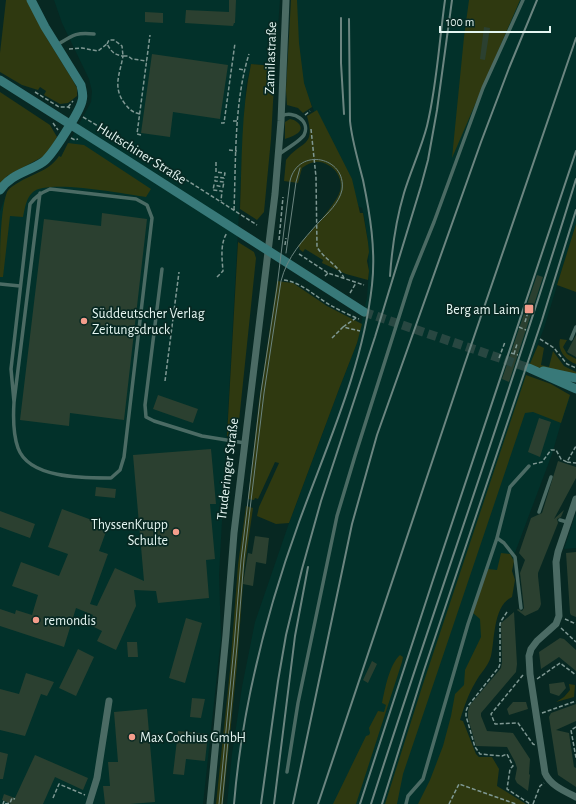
<svg xmlns="http://www.w3.org/2000/svg" width="576" height="804" viewBox="0 0 576 804" font-family="'Alegreya Sans',sans-serif">
<rect width="100%" height="100%" fill="#072822"/>
<path fill="#02312a" d="M54 0H280L275 66 251 64 246 86 219 575 221 638 203 804H0V211L7 193 12 187 20 181 42 171 51 166 59 156 61 157 91 102 92 91 89 79 62 23Z
M296 0H576V224L544 328 525 377 569 400 561 423 552 454 489 622 424 804H227L232 754 242 687 255 622 289 523 339 389 357 343 367 297 369 271 368 242 364 216 362 208 356 205 319 123 296 67Z
M576 513V548L564 549Z"/>
<path fill="#2f3910" d="M6 0H27L46 37 72 79 77 88V96L68 103 60 104 44 95 46 91 40 87 38 90 22 85 0 72V53Z
M291 0H297L299 43 304 83 312 107 303 113 298 108 287 105 286 90Z
M469 0H520L452 158 464 37Z
M251 64 275 66 271 139 264 212 257 220 240 209C242 161 241 111 251 64Z
M0 92 50 125 57 137 46 155 7 176 0 184Z
M317 110 352 179 360 213H363L368 242 369 252 367 261 369 271 368 280 346 274 322 263 323 260 305 249 303 252 299 249 300 248 298 246C308 234 336 205 340 191 343 181 337 169 328 165 318 159 310 162 302 168L298 183 284 181 286 160C301 140 316 148 307 116Z
M290 119C297 120 305 127 298 133 294 136 288 138 285 139V122Z
M68 143 84 145 151 189 146 197C125 194 47 179 33 192 26 198 25 208 23 217L10 216 3 277H0C0 254 0 211 7 192 10 187 16 184 21 181 35 173 50 170 59 156L61 157Z
M576 224V292L557 285Z
M238 242 254 252 256 258 239 421 235 426 233 438 227 436Z
M277 281 293 283 327 306 362 324 357 343 339 389 289 523 276 524 257 516 259 507 279 463 275 462 258 499 255 498 254 500 248 499 259 401Z
M560 339 567 340 563 347 567 354 576 359V364C566 360 557 351 560 339Z
M538 345 544 348 541 365 549 367 553 351 564 366 576 372V375L529 366Z
M526 375 551 384 570 395 561 423 533 412 525 413 403 774 397 804H385L422 687Z
M246 506 253 508 244 571 237 665 223 804H216L230 670 238 565Z
M501 553 510 554 514 561 512 571 515 580 512 597C493 606 495 639 491 656 488 667 480 673 475 683 468 695 464 707 460 720L463 721 476 754 479 757H492L499 769 497 786 526 804H418L430 780 443 746 451 716 455 694 464 685 465 670 481 637 480 619 473 613 488 569 497 570Z
M400 655 403 657 402 662 356 804H333L366 736 369 735 370 733 369 728 378 711 384 712 386 705 382 703C385 689 389 665 400 655Z
M569 684 575 685 574 697 556 702 564 697 570 690Z"/>
<path fill="#2b4030" d="M229 0H236L235 23H234L233 26 185 23 186 10 229 12Z
M145 12 163 13V23L145 22Z
M484 27 490 28 485 60 480 59Z
M152 54 228 65 220 119 173 112 170 137 141 133Z
M102 213 147 219 124 420 70 413 69 426 20 420 44 219 101 226Z
M537 275 543 277 509 382 502 379Z
M576 335V357L567 352Z
M158 395 198 409 193 423 153 409Z
M539 418 551 422 540 457 528 452Z
M211 449 216 504H210L215 559 206 560 209 598 158 603 156 591 134 590 136 606 116 650 97 641 102 631 88 624 93 615 76 608 64 647 0 626V609L15 614 16 610 32 615 38 595 12 586 21 562 59 576 68 554 48 547 62 509 108 526 99 551 108 554 90 604 97 606 115 568 144 581 133 455Z
M558 461 576 467V478L554 519 564 510 561 517 557 519 558 523 538 573V576L541 604 540 607 538 610 525 616 517 610 518 609 522 611 524 608 520 573 525 560 519 553 531 518 542 513Z
M96 487 116 489 115 498 95 496Z
M0 511 35 524 30 538 0 527Z
M255 536 269 538 266 564 256 562 253 586 243 584 248 553 252 554Z
M576 552V617L571 615 570 613 566 553Z
M514 612 517 664 516 672 481 713V716L487 731 513 733 530 759 529 774 530 775 528 791 517 783 515 779 517 768 515 762 507 747 476 746 468 718V711L470 705 501 668 502 662 501 623Z
M186 618 202 623 185 683 169 678Z
M560 638 564 639 576 650V671L559 657 541 669 539 652Z
M127 642H137L138 657H128Z
M78 649 94 657 76 696 59 688Z
M372 661 377 664 368 683 363 680Z
M26 673 54 682 47 696 41 694 25 736 0 730V689L19 694Z
M564 682 566 688 559 696 550 693 549 684Z
M192 698 205 699 201 718 190 717Z
M513 702H526L528 709 509 715 507 709Z
M576 704V721L556 730 569 733 574 767 576 768V787L558 775 549 717 551 713Z
M147 709 155 802 130 804H105L103 786H110L108 762H118L114 712Z
M178 731 208 734 205 761 186 759 184 775 173 774Z
M0 752 8 754 3 779H0Z
M35 755 88 778 83 790 55 777 43 804H11L2 800 4 794 15 798Z"/>
<g fill="none" stroke-linecap="round" stroke-linejoin="round">
<path stroke="#284741" stroke-width="9" stroke-dasharray="9 4.5" stroke-linecap="butt" d="M364 312 529 368"/>
<path stroke="#7f9893" stroke-width="1.5" stroke-dasharray="4 2" stroke-linecap="butt" d="M107 44 109 40H114L122 46 123 56H128L132 59 147 61
M69 49 82 48 98 51 107 44C111 51 114 55 123 56 120 74 112 87 125 104 130 110 132 112 140 114
M239 69 244 70
M35 92 59 107H68L70 108
M68 107 73 101
M305 115 310 111
M83 117 108 132 130 144 257 225
M233 121H238
M53 123 58 130
M221 123H224L235 43
M311 129 316 177 317 247C324 259 338 265 344 278
M141 135 137 134 150 35
M71 138 75 140 78 139
M229 150 237 151
M216 162V172L225 173 224 178 215 177V181L224 182 223 187 214 185 213 190 222 191 221 201
M234 210C236 159 234 102 249 54
M279 240 283 197
M285 245 286 238
M299 254 328 273 364 285
M325 276 328 273
M217 277 223 271C222 259 220 243 227 233
M284 280C301 282 316 297 330 305 339 310 349 315 359 319
M350 293 356 283
M525 311 531 313
M525 322 528 312
M343 327 356 318
M519 327 526 330
M332 338 343 327 360 331
M540 339 554 348 567 364 576 368
M511 353 518 355
M514 354 517 344
M499 358 505 342
M165 381 179 272
M567 462 576 463
M533 464 542 462 551 450H556L561 459 567 462 576 446
M507 612 501 621 500 624V664L499 667 468 706 466 711V716L475 747 480 754 502 756 507 754 513 766 510 769 507 789 530 804
M565 619 576 624
M561 628 576 642
M523 675 491 714 495 724 518 723 533 744 535 745
M537 679 560 663 576 675
M542 713 576 701
M576 727 571 730 576 758
M53 798 59 784 85 795
M3 804 4 801
M5 804 10 803 12 798 15 799
M449 804 459 784 516 804
M533 804 540 786 544 783"/>
<path stroke="#4b6b64" stroke-width="3.5" d="M57 45C73 35 76 32 94 34
M279 154C285 150 300 141 304 135 311 121 293 110 282 116
M162 269 145 405 146 417 154 421 202 436 245 443
M0 284 20 286
M571 339 576 327
M14 402 11 369 30 204C36 196 41 193 50 189L136 199 147 205 152 218 124 457 120 470 111 478C85 478 29 479 18 448 13 434 13 418 14 402L40 193
M539 512 551 477
M560 520 567 522
M497 538 504 543 515 557 521 608
M287 772 298 703 337 516 355 456 411 279 434 222 483 88 523 0
M406 804 408 796 423 779 468 624 497 538 510 487 529 466"/>
<path stroke="#4b6b64" stroke-width="7" d="M576 499 558 552 556 562 559 616 556 624 537 641 531 649 529 656 530 674 545 773C550 785 564 791 576 797
M89 804 97 778 109 701
M210 804 226 635 234 533 275 194 281 121 286 0"/>
<path stroke="#387979" stroke-width="9" d="M0 80 125 159 364 312
M0 190C11 174 28 172 43 162 52 156 80 111 82 101 84 95 82 91 81 85L45 27 31 0
M529 368 576 389
M543 371 576 378"/>
<path stroke="#6b8580" stroke-width="1" d="M286 253 296 182 300 168
M219 804 234 646 241 560 261 392 277 287 290 181C298 146 347 157 342 190 339 203 328 213 319 222 303 240 287 257 281 281L264 393 244 559 237 646 222 804"/>
<path stroke="#6b8580" stroke-width="2" d="M341 18V63L344 114
M390 276C392 248 396 220 404 193 411 170 421 149 427 126 437 85 439 42 445 0
M234 804C242 707 266 613 299 522 327 445 363 367 372 285 376 250 370 214 363 180 358 160 352 141 350 121L349 19
M261 804 278 681 286 635 302 569 321 501 375 337 421 186 428 160 437 110 452 0
M274 804 295 636 308 567
M293 804 352 524 377 435 481 142 509 68 537 0
M318 804 464 366 576 38
M360 804 432 583 576 151
M371 804C438 595 512 389 576 179
M382 804 424 670 542 320 576 210"/>
</g>
<g fill="#f49d8b" stroke="#072822" stroke-width="1.5">
<rect x="524" y="304" width="10" height="10" rx="2"/>
<circle cx="84" cy="321" r="4"/>
<circle cx="176" cy="532" r="4"/>
<circle cx="36" cy="620" r="4"/>
<circle cx="132" cy="737" r="4"/>
</g>
<g text-anchor="middle" stroke-width="3.5" stroke-linejoin="round" paint-order="stroke">
<g font-size="14" fill="#e4f5f1" stroke="#072822">
<text transform="translate(270 58) rotate(-88)" y="5">Zamilastraße</text>
<text transform="translate(142 153) rotate(32)" y="5">Hultschiner Straße</text>
<text transform="translate(227 469) rotate(-83)" y="5">Truderinger Straße</text>
</g>
<g font-size="14" fill="#e4f5f1" stroke="#072822" text-anchor="start">
<text x="520" y="314" text-anchor="end">Berg am Laim</text>
<text x="92" y="318">Süddeutscher Verlag<tspan x="92" dy="16">Zeitungsdruck</tspan></text>
<text x="168" y="529" text-anchor="end">ThyssenKrupp<tspan x="168" dy="16">Schulte</tspan></text>
<text x="44" y="625">remondis</text>
<text x="140" y="742">Max Cochius GmbH</text>
</g>
</g>
<path d="M440 26v6h110v-6" fill="none" stroke="#e4f5f1" stroke-width="2"/>
<text x="446" y="26" font-size="12" fill="#e4f5f1" stroke="#072822" stroke-width="3" paint-order="stroke">100 m</text>
</svg>
